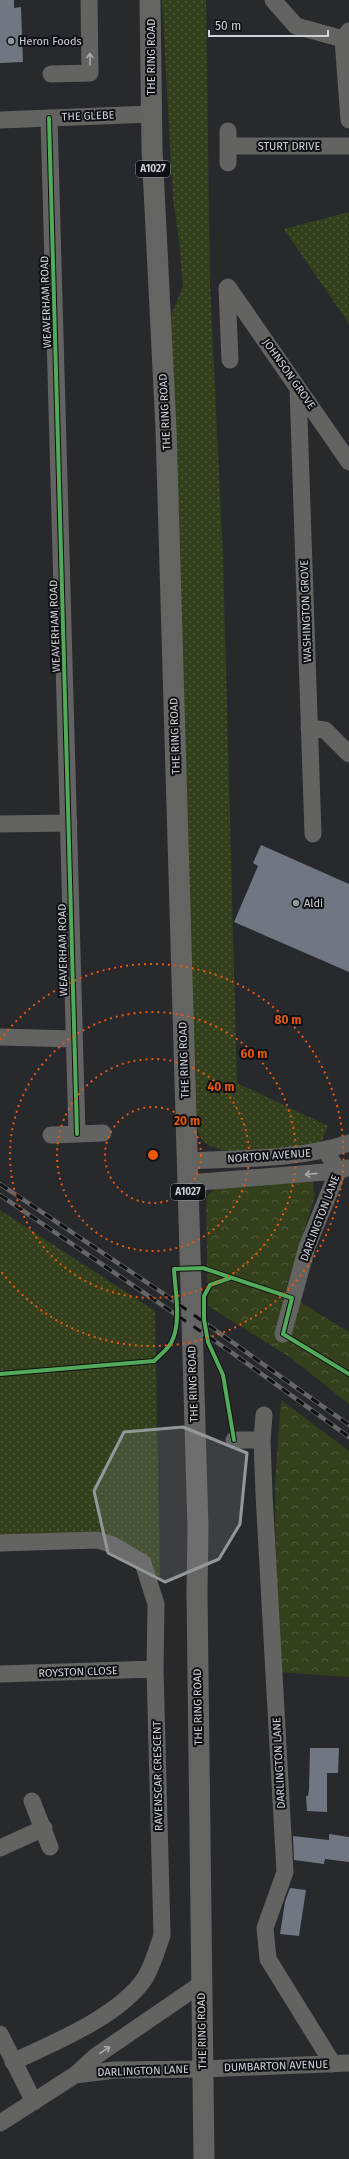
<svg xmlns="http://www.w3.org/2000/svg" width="349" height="2159" viewBox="0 0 349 2159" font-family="'Fira Sans',sans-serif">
	<defs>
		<pattern id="grass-dots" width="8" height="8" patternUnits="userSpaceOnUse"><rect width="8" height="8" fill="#34401c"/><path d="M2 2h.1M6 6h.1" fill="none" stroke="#505b3c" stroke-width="1.8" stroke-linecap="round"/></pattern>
		<pattern id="park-crowns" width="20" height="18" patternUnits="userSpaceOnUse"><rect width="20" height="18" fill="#34401c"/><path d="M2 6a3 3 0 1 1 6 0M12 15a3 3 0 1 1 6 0" fill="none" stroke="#505b3c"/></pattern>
	</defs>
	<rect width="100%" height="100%" fill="#27292c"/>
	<path fill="url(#grass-dots)" d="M162 0H206L210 285 223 559 237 1083 328 1126 321 1143C294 1147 217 1164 200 1137 195 1127 196 1113 195 1103L170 318 183 286 179 240 173 199Z
		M349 212V324L284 229Z
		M0 1210 155 1311 160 1578 111 1545 0 1548Z"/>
	<path fill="url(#park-crowns)" d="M312 1180 315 1196 282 1300 300 1302 349 1332V1404L291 1358 208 1306 206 1197 219 1185Z
		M281 1400 349 1451V1677L277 1672 275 1484Z"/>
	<path fill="#707782" d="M0 0H14V8L21 7 23 62 0 63Z
		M261 845 349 884V972L234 922 258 866 253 863Z
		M310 1748H339L338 1773H327V1812L307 1811 306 1796H308L309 1789Z
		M329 1834 349 1837V1862L325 1859 324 1864 294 1860 293 1836 329 1840Z
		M290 1888 306 1890 299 1936 280 1934 285 1902Z"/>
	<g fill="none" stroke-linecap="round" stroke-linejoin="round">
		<path stroke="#636362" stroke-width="17" d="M273 0 296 26 343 39
			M349 31 343 39 349 120
			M51 74 90 73 89 0
			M49 118 77 1134
			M0 120 151 114
			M228 146H349
			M228 163V131
			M228 287 349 462
			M227 288 230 360
			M298 388 313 834
			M309 728 325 730 349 754
			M0 824 69 823
			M0 1037 74 1039
			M51 1135 103 1133
			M188 1161C242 1158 297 1160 349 1143
			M188 1183 338 1171 347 1168
			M283 1334 307 1247 338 1171 326 1151
			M264 1415 262 1440 264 1494 285 1872 265 1928 268 1959 333 2064
			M234 1440H262
			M0 1543 97 1540 113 1545 143 1563 156 1604 155 1669 162 1935C157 1950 153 1965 145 1978 120 2016 53 2043 13 2062
			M0 1674 155 1669
			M32 1801 50 1847
			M0 1848 44 1828
			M0 2034 34 2102
			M75 2075 96 2056 201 1984
			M0 2123 75 2075 115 2070 204 2069 349 2063"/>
		<path stroke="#646463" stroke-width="21" d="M150 0 152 149 166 429 198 1528 197 1593 204 2159"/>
		<defs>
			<path id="rail" d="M0 1184 167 1296 349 1425
				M0 1195 231 1352 349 1437"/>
		</defs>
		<use href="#rail" stroke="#666668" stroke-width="4.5"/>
		<use href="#rail" stroke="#0f1014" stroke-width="3" stroke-dasharray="9" stroke-linecap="butt"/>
		<defs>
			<path id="cycleway" d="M49 118 77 1134
				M230 1278 210 1285 204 1296V1319L208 1342 223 1375 234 1440
				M0 1374 154 1361C159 1356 167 1350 171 1343 182 1323 175 1291 174 1269L203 1268 292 1298 283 1334 349 1374"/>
		</defs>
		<use href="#cycleway" stroke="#0f1014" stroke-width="6"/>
		<use href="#cycleway" stroke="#51ab58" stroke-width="4"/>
	</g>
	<defs><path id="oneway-shaft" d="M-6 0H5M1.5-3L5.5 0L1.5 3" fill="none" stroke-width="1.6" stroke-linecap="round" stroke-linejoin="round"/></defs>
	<g stroke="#a9abad">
		<use href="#oneway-shaft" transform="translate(90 59) rotate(-91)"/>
		<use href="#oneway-shaft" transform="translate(311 1174) rotate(174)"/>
		<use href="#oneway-shaft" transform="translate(105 2050) rotate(-34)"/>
	</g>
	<path fill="#94979a" fill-opacity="0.2" stroke="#94979a" stroke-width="3" stroke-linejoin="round" d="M183 1427 247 1453 240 1524 219 1559 165 1582 108 1553 94 1491 124 1432Z"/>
	<g fill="none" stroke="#e8590c" stroke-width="2" stroke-dasharray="2 4">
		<circle cx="153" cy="1155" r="48"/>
		<circle cx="153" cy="1155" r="96"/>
		<circle cx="153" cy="1155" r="143"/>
		<path d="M0 1040A191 191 0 1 1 0 1270"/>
	</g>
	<g fill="#94979a" stroke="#0f1014" stroke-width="1.5">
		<circle cx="11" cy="41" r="4"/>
		<circle cx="296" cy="903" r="4"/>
	</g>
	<g text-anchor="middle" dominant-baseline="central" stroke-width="4" stroke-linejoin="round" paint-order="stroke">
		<g fill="#0f1014" stroke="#95989c" stroke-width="1">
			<rect x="136" y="161" width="34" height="16" rx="3"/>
			<rect x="171" y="1184" width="34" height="16" rx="3"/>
		</g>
		<g font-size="10" font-weight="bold" fill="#cfd2d6">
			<text x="153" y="169">A1027</text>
			<text x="188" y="1192">A1027</text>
		</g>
		<g font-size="11" fill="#cfd2d6" stroke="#0f1014" text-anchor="start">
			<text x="19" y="41">Heron Foods</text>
			<text x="304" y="903">Aldi</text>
		</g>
		<g font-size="11" fill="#cfd2d6" stroke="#0f1014">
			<text transform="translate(151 57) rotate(-90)">THE RING ROAD</text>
			<text transform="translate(88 116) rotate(-2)">THE GLEBE</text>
			<text x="289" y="146">STURT DRIVE</text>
			<text transform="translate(46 302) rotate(-92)">WEAVERHAM ROAD</text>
			<text transform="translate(289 374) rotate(55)">JOHNSON GROVE</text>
			<text transform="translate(165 412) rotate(-93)">THE RING ROAD</text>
			<text transform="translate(306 611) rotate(-92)">WASHINGTON GROVE</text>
			<text transform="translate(55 626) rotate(-92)">WEAVERHAM ROAD</text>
			<text transform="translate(175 736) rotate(-92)">THE RING ROAD</text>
			<text transform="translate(63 950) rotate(-91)">WEAVERHAM ROAD</text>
			<text transform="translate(184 1060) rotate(-92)">THE RING ROAD</text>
			<text transform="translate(269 1156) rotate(-4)">NORTON AVENUE</text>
			<text transform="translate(320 1218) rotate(-69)">DARLINGTON LANE</text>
			<text transform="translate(193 1384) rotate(-92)">THE RING ROAD</text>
			<text transform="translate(78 1672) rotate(-2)">ROYSTON CLOSE</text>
			<text transform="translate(198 1707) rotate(-91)">THE RING ROAD</text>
			<text transform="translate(279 1763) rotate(-93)">DARLINGTON LANE</text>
			<text transform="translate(158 1776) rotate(-91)">RAVENSCAR CRESCENT</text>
			<text transform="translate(202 2031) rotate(-91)">THE RING ROAD</text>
			<text transform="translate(276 2066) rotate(-2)">DUMBARTON AVENUE</text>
			<text transform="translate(143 2071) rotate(-2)">DARLINGTON LANE</text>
		</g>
	</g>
	<circle cx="153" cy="1155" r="6" fill="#e8590c" stroke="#0f1014" stroke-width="2"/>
	<g font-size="12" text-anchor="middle" font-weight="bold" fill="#e8590c" stroke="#0f1014" stroke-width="4" stroke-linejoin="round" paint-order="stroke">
		<text x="288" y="1024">80 m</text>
		<text x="254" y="1058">60 m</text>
		<text x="221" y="1091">40 m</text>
		<text x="187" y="1125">20 m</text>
	</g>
	<path d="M209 30v6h119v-6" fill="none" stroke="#cfd2d6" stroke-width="2"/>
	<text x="215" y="30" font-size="12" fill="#cfd2d6" stroke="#0f1014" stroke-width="3" paint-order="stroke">50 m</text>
</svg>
